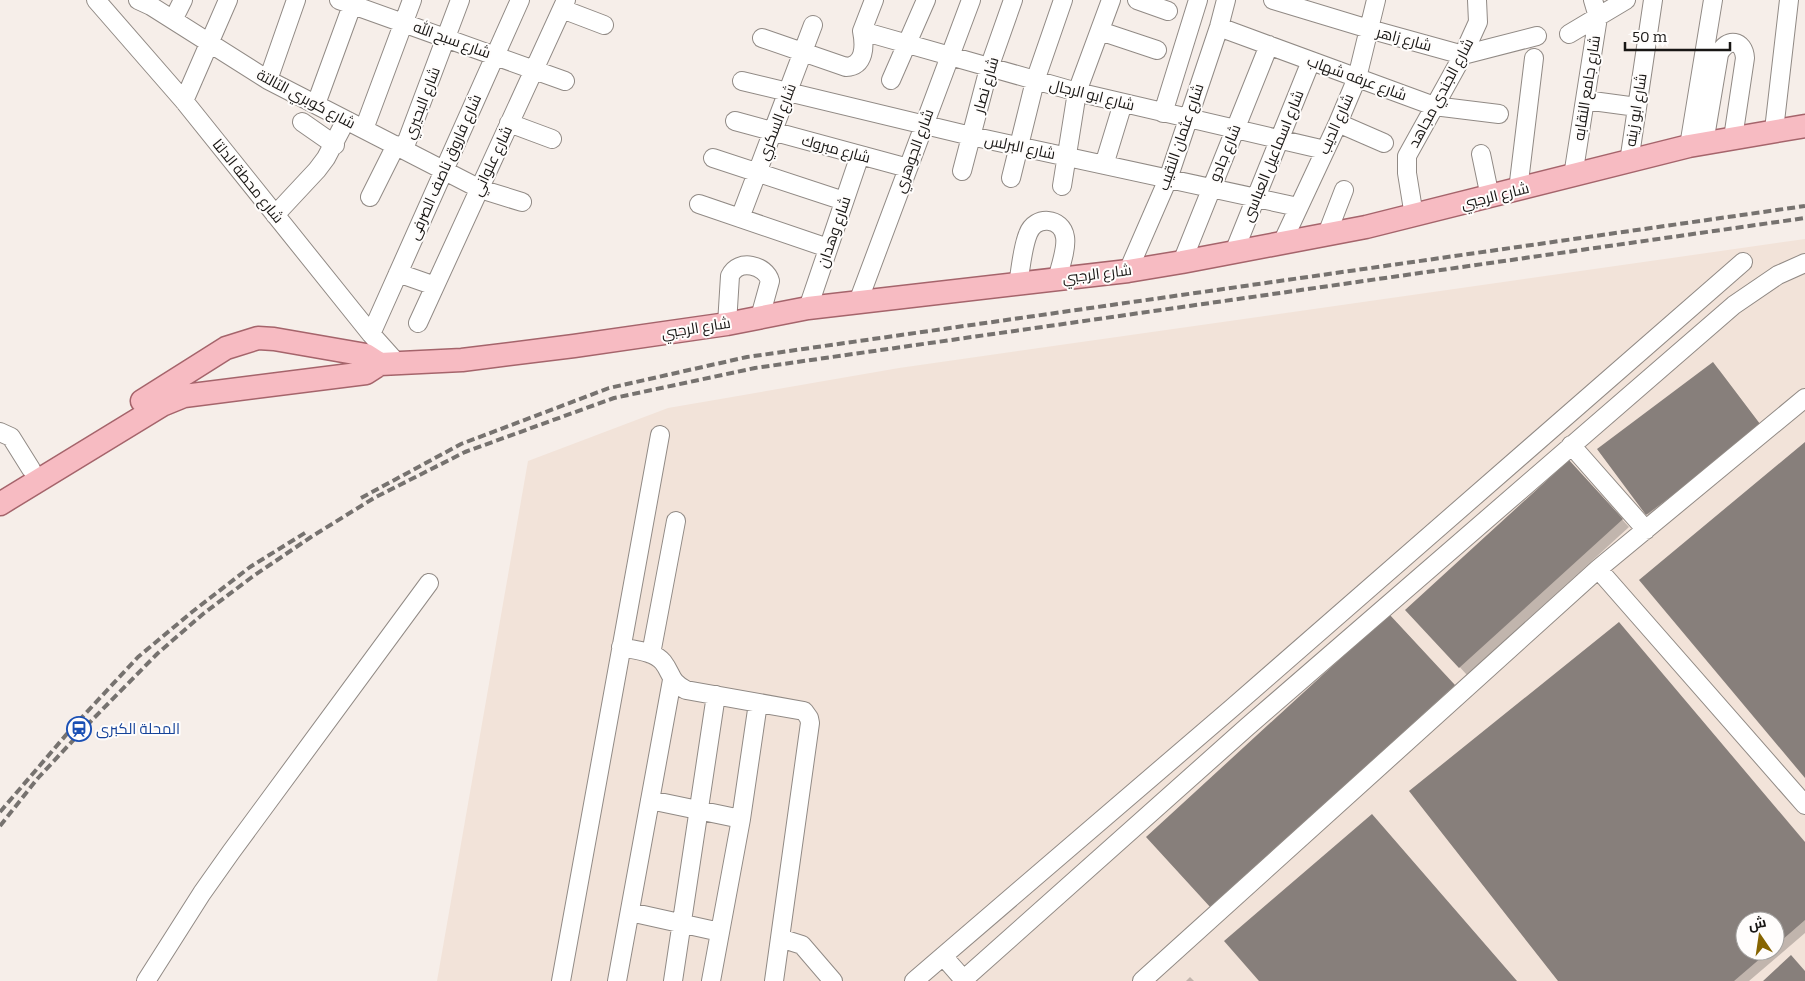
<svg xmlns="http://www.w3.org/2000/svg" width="1805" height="981" viewBox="0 0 1805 981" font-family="Bitter,Cairo,serif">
	<rect width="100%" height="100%" fill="#f6eee9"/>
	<path fill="#f2e3d9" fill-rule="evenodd" d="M1805 239V981H437L528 461 668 408 899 368ZM1745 921H1775V951H1745Z"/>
	<path fill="#0003" fill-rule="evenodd" d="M1713 364 1720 371 1769 436 1654 522 1647 514 1598 450Z
		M1576 469 1629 527 1467 675 1407 610Z
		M1397 623 1461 693 1219 914Z
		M1805 842V933L1749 981H1560ZM1745 921H1775V951H1745Z
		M1190 977 1194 981H1186Z"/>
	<path fill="#877f7b" d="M1713 362 1763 428 1646 515 1597 449Z
		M1805 442V778L1639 580Z
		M1569 460 1623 519 1459 668 1405 610Z
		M1389 614 1455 685 1211 908 1146 837Z
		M1619 622 1805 842V920L1775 946V921H1745V951H1769L1734 981H1558L1409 791Z
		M1372 814 1517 981H1259L1224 941Z
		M1791 955 1805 971V981H1763Z"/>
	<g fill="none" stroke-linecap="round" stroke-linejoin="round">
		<defs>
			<path id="minor" d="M96 0 184 101 371 334 397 363
				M138 0 151 6 268 80 480 189 522 202
				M339 0 565 81
				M1137 0 1168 11
				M1273 0 1369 29 1463 55 1537 36
				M562 9 604 25
				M173 20 183 0
				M1219 27 1434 106 1499 114
				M862 31 1077 92 1325 150
				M862 31 874 0
				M1100 31 1157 50
				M1569 34 1626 0
				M762 38 846 67C865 66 865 46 862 31
				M268 80 296 0
				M891 80 926 0
				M742 81 971 136 1298 207
				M1585 100 1637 107
				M184 101 228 0
				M316 104 354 0
				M1163 113 1198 0
				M735 121 908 168
				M302 122 335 145
				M509 123 552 139
				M1338 123 1384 143
				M364 129 412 0
				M1774 130 1789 0
				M1704 143 1719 54C1727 37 1744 40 1745 58L1733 138
				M1689 146 1713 0
				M404 149 460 0
				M1481 154 1490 197
				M713 158 844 201
				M1629 162 1653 0
				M1104 165 1123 103
				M962 171 989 68 1013 0
				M1573 176 1598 17 1593 0
				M1011 178 1035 81 1063 0
				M1062 186 1077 92 1111 0
				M1518 190 1534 58
				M370 197 396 145
				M699 204 828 248
				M275 215 317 170 326 158 346 120
				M1414 216 1407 173V156L1463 55 1478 22 1477 0
				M740 218 813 25
				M1327 234 1344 190
				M1282 243 1338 123 1357 78 1376 0
				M1234 252 1311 61
				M1182 262 1269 45
				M1128 271 1168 179 1219 27 1226 0
				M398 273 435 286
				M1018 284C1021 268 1022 249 1028 234 1035 215 1062 217 1065 237 1067 248 1060 268 1057 279
				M858 302 971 0
				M808 308 860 155
				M418 323 566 0
				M727 324 730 276C738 258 766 265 770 281L760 317
				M371 334 520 0
				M0 432 11 437 31 469
				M1571 445 1646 530
				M1598 569 1805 805
				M621 647C634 650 654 651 663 662 673 675 669 681 686 690L804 711 809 718 810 723 780 938
				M651 654 676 521
				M650 800 741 819
				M630 912 720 932
				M943 956 964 980
				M146 981 202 893 231 852 429 583
				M561 981 660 435
				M617 981 672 680
				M673 981 716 695
				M711 981 741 819 758 703
				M774 981 780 938 802 945 833 981
				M914 981 1232 708 1743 262
				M962 981 1247 727 1734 305 1778 275 1805 263
				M1142 981 1598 569 1805 398"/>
			<path id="major" d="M142 401 226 348 258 338 274 339 366 355 380 364
				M0 504 162 405 184 396 366 373 380 364 462 360 574 346 727 324 808 308 1128 271 1182 262 1366 227 1689 146 1805 126"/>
		</defs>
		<use href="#minor" stroke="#918a85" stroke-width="20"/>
		<use href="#major" stroke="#a5646b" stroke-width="25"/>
		<use href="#minor" stroke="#fff" stroke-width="18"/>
		<use href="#major" stroke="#f7bbc2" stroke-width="22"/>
		<path stroke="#76726f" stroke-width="4" stroke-dasharray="8 4" stroke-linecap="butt" d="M361 498 461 444 609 388 747 357 1805 206
			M0 812 72 728 138 657 192 612 250 567 308 531
			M0 826 38 778 93 719 157 654 203 614 252 577 311 537 374 498 465 452 614 398 755 368 1805 218"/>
	</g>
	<defs>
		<symbol id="station-ring" viewBox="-11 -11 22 22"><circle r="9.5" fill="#fffdfc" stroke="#1a4fb4" stroke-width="1.5"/><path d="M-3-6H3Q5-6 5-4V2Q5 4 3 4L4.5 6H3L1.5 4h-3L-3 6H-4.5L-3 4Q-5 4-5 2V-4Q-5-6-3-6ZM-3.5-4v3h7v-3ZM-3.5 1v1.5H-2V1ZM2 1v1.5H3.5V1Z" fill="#1a4fb4"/></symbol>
	</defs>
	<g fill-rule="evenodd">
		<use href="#station-ring" x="65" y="715" width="28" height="28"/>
	</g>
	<g text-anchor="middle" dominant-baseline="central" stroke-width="4" stroke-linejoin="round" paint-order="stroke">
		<g font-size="15" fill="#181614" stroke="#fffdfc">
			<text transform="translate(1404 39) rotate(15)">شارع زاهر</text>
			<text transform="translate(452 40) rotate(20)">شارع سبح الله</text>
			<text transform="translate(1357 78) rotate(20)">شارع عرفه شهاب</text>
			<text transform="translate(986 85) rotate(-74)">شارع نصار</text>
			<text transform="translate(1587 88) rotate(-81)">شارع جامع النقابه</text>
			<text transform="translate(1441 93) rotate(-62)">شارع الجندي مجاهد</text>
			<text transform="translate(1092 95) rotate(14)">شارع ابو الرجال</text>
			<text transform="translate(306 99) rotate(28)">شارع كوبري التالتة</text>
			<text transform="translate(422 103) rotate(-69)">شارع البحيري</text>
			<text transform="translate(1636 110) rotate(-81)">شارع ابو زينه</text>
			<text transform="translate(777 122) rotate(-69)">شارع السكري</text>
			<text transform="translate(1336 124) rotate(-66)">شارع الديب</text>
			<text transform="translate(1181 137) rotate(-71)">شارع عثمان النقيب</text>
			<text transform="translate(1020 147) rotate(12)">شارع البرلس</text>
			<text transform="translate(836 149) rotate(15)">شارع مبروك</text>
			<text transform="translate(914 151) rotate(-70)">شارع الجوهري</text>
			<text transform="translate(1225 153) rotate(-68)">شارع جادو</text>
			<text transform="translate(1273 156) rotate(-68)">شارع اسماعيل العباسى</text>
			<text transform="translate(492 161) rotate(-65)">شارع علواني</text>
			<text transform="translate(445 167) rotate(-66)">شارع فاروق ناصف الصرفى</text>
			<text transform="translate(248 181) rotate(51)">شارع محطة الدلتا</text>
			<text transform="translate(1495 196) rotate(-14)">شارع الرجبي</text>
			<text transform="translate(834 232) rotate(-71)">شارع وهدان</text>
			<text transform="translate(1097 274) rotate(-7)">شارع الرجبي</text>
			<text transform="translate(696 328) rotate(-9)">شارع الرجبي</text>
		</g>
		<g font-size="15" fill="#164399" stroke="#fffdfc" text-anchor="start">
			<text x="96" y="729">المحلة الكبرى</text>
		</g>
	</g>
	<g transform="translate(1760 936) rotate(347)"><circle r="24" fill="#fffdfc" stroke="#a3a19f"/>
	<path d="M0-4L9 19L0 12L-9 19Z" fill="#866400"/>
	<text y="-8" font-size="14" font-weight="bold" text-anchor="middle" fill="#181614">ش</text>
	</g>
	<path d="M1625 42v8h105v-8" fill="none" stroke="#181614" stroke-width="2.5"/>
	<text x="1632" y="42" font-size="15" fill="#181614" stroke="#fffdfc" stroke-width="4" paint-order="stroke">50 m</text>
</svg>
